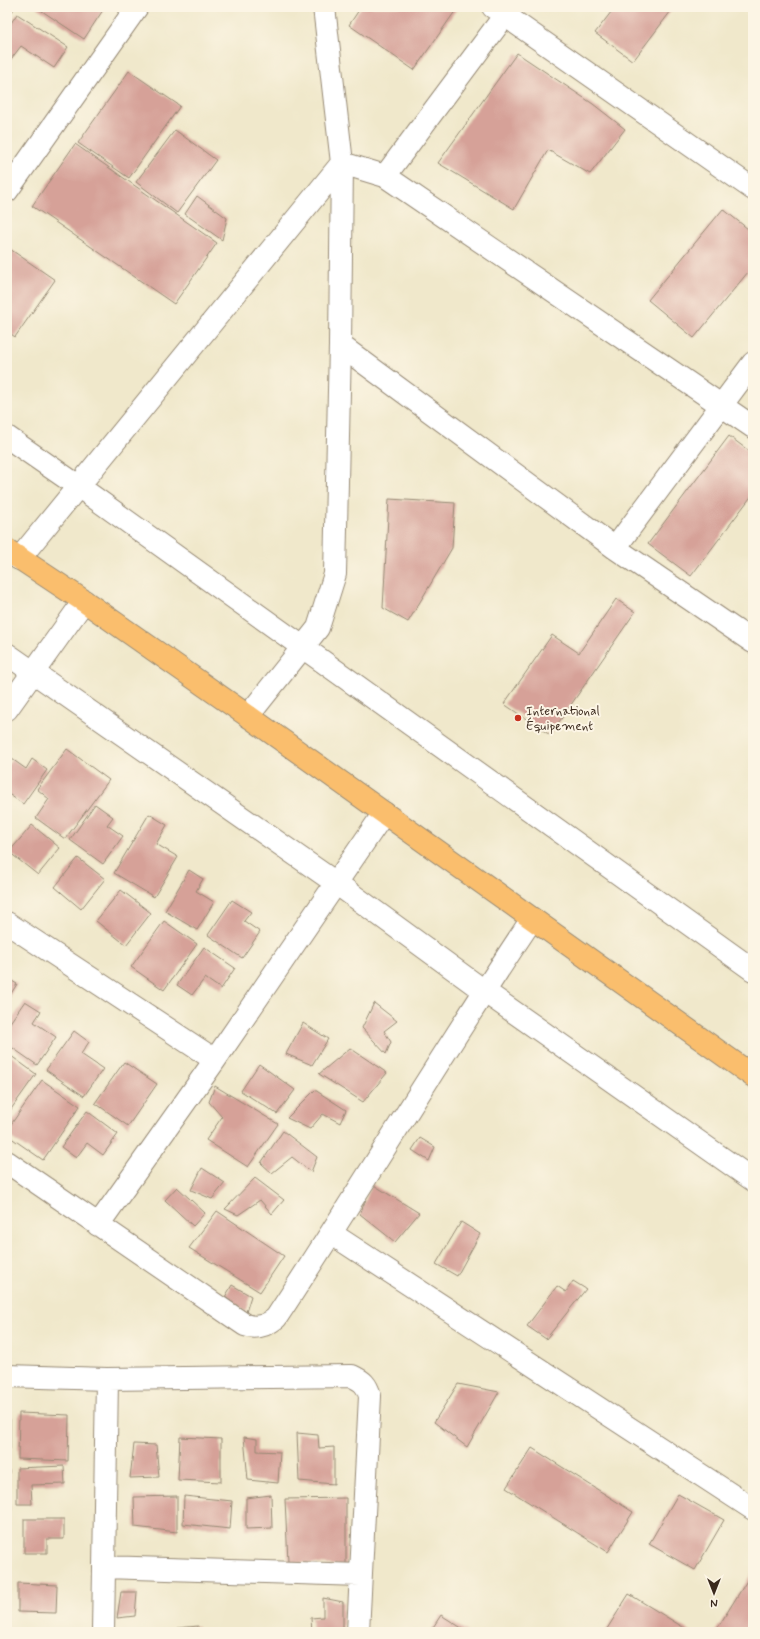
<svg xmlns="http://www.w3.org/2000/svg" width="760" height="1639" viewBox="0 0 760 1639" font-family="Mynerve,sans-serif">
	<rect width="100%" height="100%" fill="#fcf5e5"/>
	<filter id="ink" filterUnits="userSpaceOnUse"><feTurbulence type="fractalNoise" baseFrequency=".025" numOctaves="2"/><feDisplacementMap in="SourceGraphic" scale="8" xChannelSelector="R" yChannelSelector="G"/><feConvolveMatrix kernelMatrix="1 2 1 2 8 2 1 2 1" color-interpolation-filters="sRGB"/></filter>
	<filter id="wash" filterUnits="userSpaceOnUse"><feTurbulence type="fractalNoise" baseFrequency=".012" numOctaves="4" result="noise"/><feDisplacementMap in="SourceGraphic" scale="16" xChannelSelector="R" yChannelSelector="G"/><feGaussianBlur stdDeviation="0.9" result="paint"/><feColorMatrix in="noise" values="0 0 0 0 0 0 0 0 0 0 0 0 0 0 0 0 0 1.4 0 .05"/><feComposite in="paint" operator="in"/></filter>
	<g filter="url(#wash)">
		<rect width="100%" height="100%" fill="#f0e8cb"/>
		<g id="blocks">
			<path fill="#d6a198" d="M7 7H15L7 19Z
				M36 7H105L84 39Z
				M361 7H458L414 70 349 25Z
				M615 7H674L633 61 595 33Z
				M17 14 68 47 54 68 21 46 8 63H7V29Z
				M517 53 593 104 625 129 590 174 548 150 514 209 438 163Z
				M129 71 180 106 129 178 78 143Z
				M175 130 216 160 177 213 136 182Z
				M75 144 217 243 174 304 32 206Z
				M197 196 227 218 222 240 185 214Z
				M723 209 753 233V266L694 338 648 300Z
				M7 247 55 280 15 337 7 331Z
				M729 436 753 454V494L691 576 648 544Z
				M389 499 455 503 452 548 408 622 383 608Z
				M616 599 635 612 550 735 504 704 552 635 579 653Z
				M67 749 109 780 65 839 36 818 49 799 37 789Z
				M12 759 26 769 32 759 47 770 23 804 7 793V766Z
				M95 804 113 817 107 825 123 836 103 864 70 840Z
				M149 814 167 825 156 844 178 857 154 897 114 873Z
				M32 825 60 848 38 875 9 852Z
				M78 858 105 879 81 909 55 887Z
				M189 870 203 879 196 891 214 902 197 930 165 911Z
				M121 890 151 913 126 945 96 921Z
				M232 900 251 912 244 921 260 932 242 958 208 935Z
				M164 921 197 944 164 990 131 967Z
				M204 947 235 968 221 989 205 978 192 995 177 985Z
				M7 978 17 984 7 1000Z
				M25 1001 41 1011 34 1022 56 1037 37 1065 7 1044V1027Z
				M374 1003 397 1021 384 1031 391 1042 386 1054 362 1028Z
				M303 1023 328 1039 312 1065 286 1054Z
				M74 1031 89 1042 81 1054 103 1069 84 1096 46 1070Z
				M350 1048 387 1073 363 1102 319 1074Z
				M7 1053 36 1074 9 1112 7 1110Z
				M124 1062 157 1084 128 1126 95 1103Z
				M259 1064 295 1090 277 1114 241 1091Z
				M42 1080 80 1106 43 1160 7 1135V1130Z
				M215 1086 278 1124 248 1167 206 1140 222 1117 209 1102Z
				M315 1090 346 1110 340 1123 323 1114 310 1129 287 1118Z
				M87 1111 118 1134 103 1155 87 1143 76 1158 61 1147Z
				M283 1131 317 1157 311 1172 292 1157 272 1173 261 1163Z
				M420 1138 435 1147 429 1161 412 1150Z
				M202 1168 225 1183 212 1199 191 1190Z
				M255 1178 284 1200 272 1214 260 1200 238 1215 225 1209Z
				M372 1184 419 1213 395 1242 360 1214Z
				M177 1187 205 1213 193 1226 165 1200Z
				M217 1211 284 1256 260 1292 189 1248Z
				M461 1222 480 1234 457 1276 436 1264Z
				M573 1281 586 1289 546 1339 527 1326 557 1286 566 1292Z
				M232 1285 251 1296 246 1312 225 1297Z
				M458 1384 499 1392 467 1447 434 1422Z
				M19 1413 69 1415 68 1461 18 1459Z
				M7 1419H10V1449H7Z
				M297 1433 318 1435 319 1448 334 1447V1484L299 1481Z
				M180 1437 221 1439V1482L178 1480Z
				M244 1437 257 1439V1451L280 1452 278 1483 248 1480Z
				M134 1444 156 1445 159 1477 130 1478Z
				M532 1448 633 1512 608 1552 506 1488Z
				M64 1466 65 1484 31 1485 32 1504H17V1468Z
				M7 1470H9L10 1511H7Z
				M678 1494 724 1520 695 1570 649 1544Z
				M271 1495 272 1528 246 1529V1498Z
				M177 1496V1532L135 1527 134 1497Z
				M184 1496 232 1501 230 1529 183 1524Z
				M346 1498V1566L288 1562 285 1499Z
				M24 1519H64V1539H47V1553H24Z
				M7 1530H9V1558H7Z
				M753 1571V1632H715Z
				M18 1583 57 1585 56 1613 18 1612Z
				M121 1592H137L135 1616 117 1618Z
				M629 1594 691 1632H605Z
				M323 1598 343 1602V1632H312L311 1618 323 1617Z
				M441 1615 468 1632H430Z
				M198 1626V1632H179L178 1628Z"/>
		</g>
	</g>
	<g filter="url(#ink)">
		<use href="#blocks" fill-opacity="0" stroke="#968974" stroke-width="1"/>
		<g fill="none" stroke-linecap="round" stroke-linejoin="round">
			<defs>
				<path id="minor" d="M493 7 753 189
					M385 176 511 7
					M7 191 137 7
					M340 345 615 548 753 642
					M7 437 78 486 753 970
					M615 548 753 363
					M19 559 342 163 385 176 753 427
					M7 654 336 883 484 991 753 1180
					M7 709 84 601
					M248 716 318 628 335 574 340 345 342 163 324 7
					M7 923 215 1060
					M7 1162 245 1325C257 1329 266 1326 276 1318 363 1186 444 1050 532 919
					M98 1225 215 1060 384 813
					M332 1234 753 1509
					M7 1376 107 1379 352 1376C363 1381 367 1385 370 1396L358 1632
					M104 1567 360 1575
					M103 1632 107 1379"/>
				<path id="major" d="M7 550 84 601 248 716 753 1076"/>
			</defs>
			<use href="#minor" stroke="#968974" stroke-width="24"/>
			<use href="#major" stroke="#968974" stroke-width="24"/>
			<use href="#minor" stroke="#fff" stroke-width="22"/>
			<use href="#major" stroke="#fabe6d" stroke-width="22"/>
		</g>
	</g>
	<circle fill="#c8321e" stroke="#fcf5e5" stroke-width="1.5" cx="518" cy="718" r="4"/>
	<g text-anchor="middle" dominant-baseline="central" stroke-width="4" stroke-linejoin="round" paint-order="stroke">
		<g font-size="13" fill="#3b2a1e" stroke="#fcf5e5" text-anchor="start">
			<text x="526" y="711">International<tspan x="526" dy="15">Équipement</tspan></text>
		</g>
	</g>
	<rect width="760" height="1639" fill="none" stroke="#fcf5e5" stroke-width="24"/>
	<g transform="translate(714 1593) rotate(180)" stroke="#fcf5e5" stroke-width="3" paint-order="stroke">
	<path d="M0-3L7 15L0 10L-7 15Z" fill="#3b2a1e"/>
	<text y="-6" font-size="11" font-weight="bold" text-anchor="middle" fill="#3b2a1e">N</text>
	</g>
</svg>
